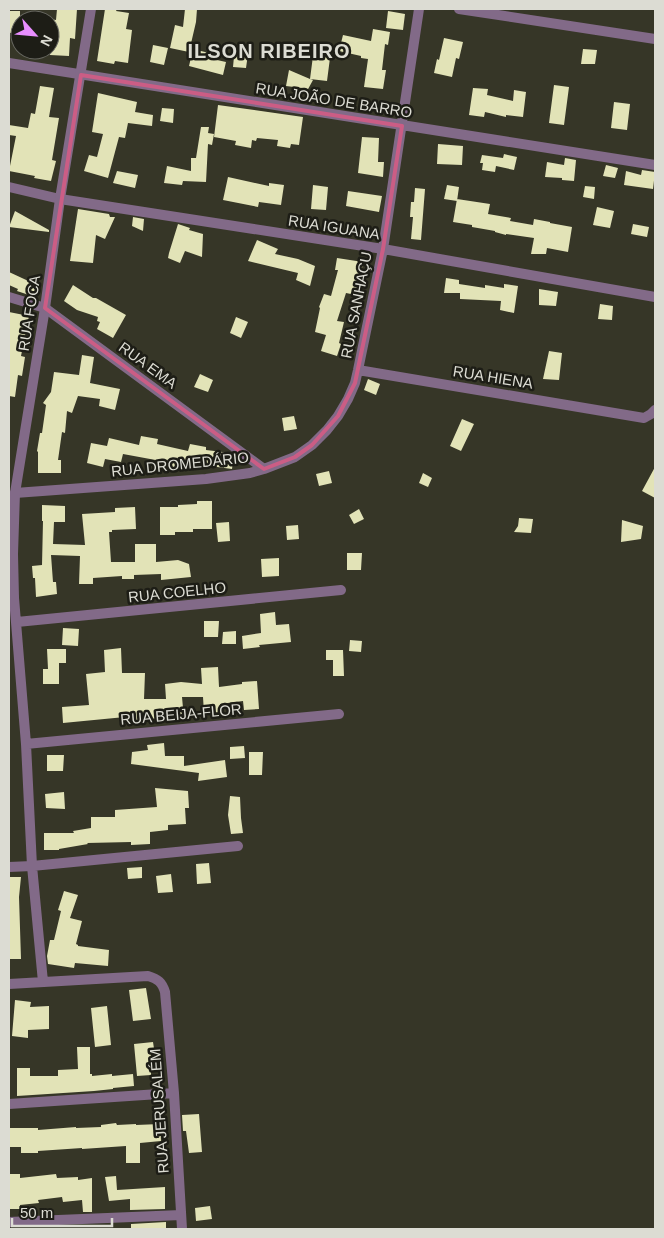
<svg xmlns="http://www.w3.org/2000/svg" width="664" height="1238" viewBox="0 0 664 1238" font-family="Helvetica,sans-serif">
	<rect width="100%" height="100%" fill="#363627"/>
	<path fill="#e2e3b7" d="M57 9H77L75 39 70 38 69 56 50 55V19L56 20Z
		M105 9H117L116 11 129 13 126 29 132 30 128 63 115 61 114 64 97 61Z
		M185 9H197L196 22 189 52 170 48 175 25 183 27Z
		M9 11H20V33H9Z
		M388 11 405 14 403 30 386 28Z
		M373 29 390 32 388 45 385 44 382 70H386L383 89 364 87 368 59 361 58V56L339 51 343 35 371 41Z
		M444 38 463 42 459 59 456 58 452 77 434 73 437 59 439 60Z
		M153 45 168 48 164 65 150 62Z
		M235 46 249 47 246 68 233 67Z
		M193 49 209 53 208 58 226 62 223 75 189 66Z
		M583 49 597 50 595 64H581Z
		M313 56 330 58 327 81 310 79 313 80 307 91 302 88 286 86 289 70 310 79Z
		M554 85 569 87 564 125 549 123Z
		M40 86 54 88 49 117 59 118 52 160 56 161 51 181 34 178 35 176 9 171 16 136 9 135V125L28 128 31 113 35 114Z
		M473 88 488 89 487 95 513 101 514 90 526 92 523 117 506 115V117L485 112 484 117 469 115Z
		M98 93 137 102 135 112 153 115 152 126 128 123 125 138 119 137 108 178 84 171 89 155 97 157 103 134 92 132Z
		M614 102 630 104 627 130 611 128Z
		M218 105 303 117 299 145 291 144 290 148 277 146 278 140 257 138 256 141 252 140 251 148 235 145 236 141 214 137Z
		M162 108 174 109 173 123 160 121Z
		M201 127H209L208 133 214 134 212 145 208 144 206 182 183 181 182 185 164 183 167 166 191 171V158H196Z
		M362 137 379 138 378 162H384L383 177 358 173Z
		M438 144 463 146 462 165 437 164Z
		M504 154 517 157 514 170 496 166 495 172 482 170 483 163H480L482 155 503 158Z
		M565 158 576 160 574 181 562 180V178L545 177 547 162 564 165Z
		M606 165 618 168 615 178 603 176Z
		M642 170 655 172 653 189 624 185 626 171 641 175Z
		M117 171 138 175 135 188 113 183Z
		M228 177 269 186V183L284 185 281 205 259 202 258 207 223 200Z
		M313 185 328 187 326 210 311 209Z
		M447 185 459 187 457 201 444 199Z
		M585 186 595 187 594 199 583 197Z
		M415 188 425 189 421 240 411 239 413 217H410L411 202H414Z
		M348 191 382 196 379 212 346 206Z
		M457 199 490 204 488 214 511 218 510 221 533 225 534 219 550 222V223L572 227 568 252 547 248 546 254H531L534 238 506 234V235L495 232V231L472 227V225L453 222Z
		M597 207 614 211 610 228 593 225Z
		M78 209 109 214 110 217H115L105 239 96 235 93 263 70 261Z
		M15 211 49 230V232L9 227Z
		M133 217 144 219 143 231 132 226Z
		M178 224 190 228 189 230 203 234 202 257 185 251 180 263 168 258 169 253Z
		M633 224 649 227 647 237 631 234Z
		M257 240 278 249 275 254 298 259 315 266 310 286 296 280 298 273 248 261Z
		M337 258 363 262 360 281 356 295 346 293 337 321 344 322 339 343 341 344 337 356 321 351 326 335 315 332 320 308 319 307 324 294 331 296 338 270H335Z
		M9 272 37 285 32 296 17 291 18 289 9 285Z
		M446 278 459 280V284L485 288V285L504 288V284L518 286 514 313 500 310 501 301 460 299V293H444Z
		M73 285 93 298H96L126 315 113 338 97 329 100 322 97 321 98 317 77 310 64 301Z
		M539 289 558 292 556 306 539 305Z
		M600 304 613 306 612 320 598 319Z
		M9 312 29 316 21 356 25 357 22 376 18 375 15 397 9 396Z
		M236 317 248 322 241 338 230 333Z
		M549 351 562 353 559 380 543 379Z
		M82 355 94 357 90 383 120 389 115 410 99 406 100 399 78 396 72 413 67 411 65 433 62 432 58 460H61V473H38V452L37 451 40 433H42L46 405 43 403 51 392 54 372 79 375Z
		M200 374 213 380 208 392 194 387Z
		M368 379 380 384 376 395 364 390Z
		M294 416 297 429 284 431 282 418Z
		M462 419 474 424 461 451 450 446Z
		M141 436 158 439 157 444 188 451 190 444 206 447V450L231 453 234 455 232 469 203 465 202 467 178 463 176 470 160 466 161 461 123 454 121 462 105 459 103 467 87 463 91 443 107 446 109 438 139 445Z
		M655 467V498L642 491Z
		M329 471 332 483 319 486 316 474Z
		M423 473 432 478 428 487 419 483Z
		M197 501H212V529H193V532H175V535H160V507H178V505L197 504Z
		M42 505 65 506V522H54L53 544 85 545 82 514 115 512V508L135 507 136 529 112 530V532H109L111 562H135V544H156V562L178 560 189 564 191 577 161 580V574L134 575V579H122V576L93 578V584H79L80 556 51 555 53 582H56L57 594 36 597 35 578H33L32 566 42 565 43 521H42Z
		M359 509 364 519 354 524 349 515Z
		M519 518 533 519 531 533 514 532 518 526Z
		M622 520 643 526 641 539 621 542Z
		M229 522 230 541 218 542 216 523Z
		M298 525 299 539 287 540 286 526Z
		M347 553H362L361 570H347Z
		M279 558V576L262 577 261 559Z
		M275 612 276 625 289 624 291 642 259 645 260 647 243 649 242 636 261 633 260 614Z
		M204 621H219L218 637H204Z
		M63 628 79 629 78 646 62 645Z
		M236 631V644H222L223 632Z
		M350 640 362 641 361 652 349 651Z
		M121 648 122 673H145L144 699H166L165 684 181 682 202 684 201 668 218 667 219 687 242 684V682L257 681 259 709 244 710 243 701 220 704 221 712 204 713 203 697H182L184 719 168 720V718L146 719 125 724V717L63 723 62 707 89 705 86 674 105 672 104 650Z
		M47 649H66V663H59V684H43V669H48Z
		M326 650H343L344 676H333V660H326Z
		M164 743 165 756H184V766L225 760 227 777 198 781 199 773 131 764 132 752 148 750 147 745Z
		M244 746 245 758 230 759V747Z
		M249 752H263L262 775H249Z
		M47 755H64L63 771H47Z
		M155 788 188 791 189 808H185L186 824 168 825V830L150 832V844L131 845V842L87 843 88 844 59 849V850H44V833H74L73 831 91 828V817H115V810L157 807Z
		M64 792 65 809 46 808 45 794Z
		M230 796 240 797 241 818 243 833 231 834 228 815Z
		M209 863 211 883 197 884 196 864Z
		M142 867V878L128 879 127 868Z
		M171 874 173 892 158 893 156 876Z
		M9 877H21L19 897 21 959H9Z
		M64 891 78 895 70 918 82 921 76 944 78 945V946L109 950 108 966 75 963 74 968 48 964 47 956 50 940H54L61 911 58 910Z
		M146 988 151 1019 133 1021 129 990Z
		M15 1000 31 1002 30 1007 49 1006V1029L28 1030V1038L12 1036Z
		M107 1006 111 1045 95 1047 91 1008Z
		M153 1042 155 1055H151V1075L137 1076 134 1044Z
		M77 1047H90V1074H92V1076L112 1074V1076L133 1074 134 1086 113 1088V1089L94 1091 17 1096V1068H30V1076H58V1070L78 1069Z
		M199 1114 202 1152 189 1153 186 1131H183L182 1115Z
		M116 1123 117 1125 136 1124V1125L160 1124 161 1141 140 1143V1163H126V1146L82 1149V1148L38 1151V1153H21V1147H9V1128H38V1130L76 1127V1128L101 1127V1125Z
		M9 1174H20V1178L56 1174 57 1178 78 1177V1180L92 1178V1212H83L82 1200 63 1202 62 1197 38 1200 39 1203 20 1205V1209H9Z
		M116 1176 117 1190 165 1187V1209L130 1210V1199L109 1201 105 1177Z
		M210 1206 212 1219 196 1221 195 1208Z
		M166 1222V1229H131V1224Z"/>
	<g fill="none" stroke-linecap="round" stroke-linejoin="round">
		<path stroke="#826a88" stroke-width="10" d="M459 9 655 39
			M9 63 655 165
			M9 187 60 199 383 249 655 297
			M9 297 45 308 264 469
			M358 370 644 418 651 414 655 410
			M15 493 206 479 250 473 264 469 295 457 312 445 327 430 338 416 348 399 355 383 358 370 383 249 419 9
			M14 598 26 744 32 866 43 982
			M17 622 341 590
			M26 744 339 714
			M9 867 32 866 238 846
			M9 984 148 976C158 979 162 982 165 992L174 1093 182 1229
			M9 1104 174 1093
			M9 1222 181 1215"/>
		<path stroke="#826a88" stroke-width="10" d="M9 603 14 598 13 554 15 493 45 308 60 199 91 9"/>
	</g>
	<path fill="none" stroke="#cb5d85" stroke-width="4" stroke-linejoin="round" d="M81 75 402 126 383 249 355 383 338 416 312 445 295 457 264 469 45 308Z"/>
	<g text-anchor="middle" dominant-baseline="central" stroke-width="5" stroke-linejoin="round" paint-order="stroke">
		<g font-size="15" fill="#dcdcd3" stroke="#1d1d16">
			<text transform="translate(334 100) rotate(9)">RUA JOÃO DE BARRO</text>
			<text transform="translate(334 227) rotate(9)">RUA IGUANA</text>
			<text transform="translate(356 305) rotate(-79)">RUA SANHAÇU</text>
			<text transform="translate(29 313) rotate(-81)">RUA FOCA</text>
			<text transform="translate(148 365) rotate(36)">RUA EMA</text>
			<text transform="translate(493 377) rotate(9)">RUA HIENA</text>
			<text transform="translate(180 464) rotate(-6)">RUA DROMEDÁRIO</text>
			<text transform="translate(177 592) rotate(-6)">RUA COELHO</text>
			<text transform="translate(181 714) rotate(-5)">RUA BEIJA-FLOR</text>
			<text transform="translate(159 1111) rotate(-94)">RUA JERUSALÉM</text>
		</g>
		<g font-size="20" font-weight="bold" letter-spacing="1" fill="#dcdcd3" stroke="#1d1d16">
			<text x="269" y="51">ILSON RIBEIRO</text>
		</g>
	</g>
	<rect width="664" height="1238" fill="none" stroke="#dcdcd3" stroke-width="20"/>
	<g transform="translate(35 35) rotate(117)"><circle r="24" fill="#1d1d16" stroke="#696962"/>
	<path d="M0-4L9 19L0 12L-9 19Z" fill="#e88eff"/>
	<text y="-8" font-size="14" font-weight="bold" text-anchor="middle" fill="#dcdcd3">N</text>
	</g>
	<path d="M12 1218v8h100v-8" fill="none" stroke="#dcdcd3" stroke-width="2.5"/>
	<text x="20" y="1218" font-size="15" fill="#dcdcd3" stroke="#1d1d16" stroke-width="4" paint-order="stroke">50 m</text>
</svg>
